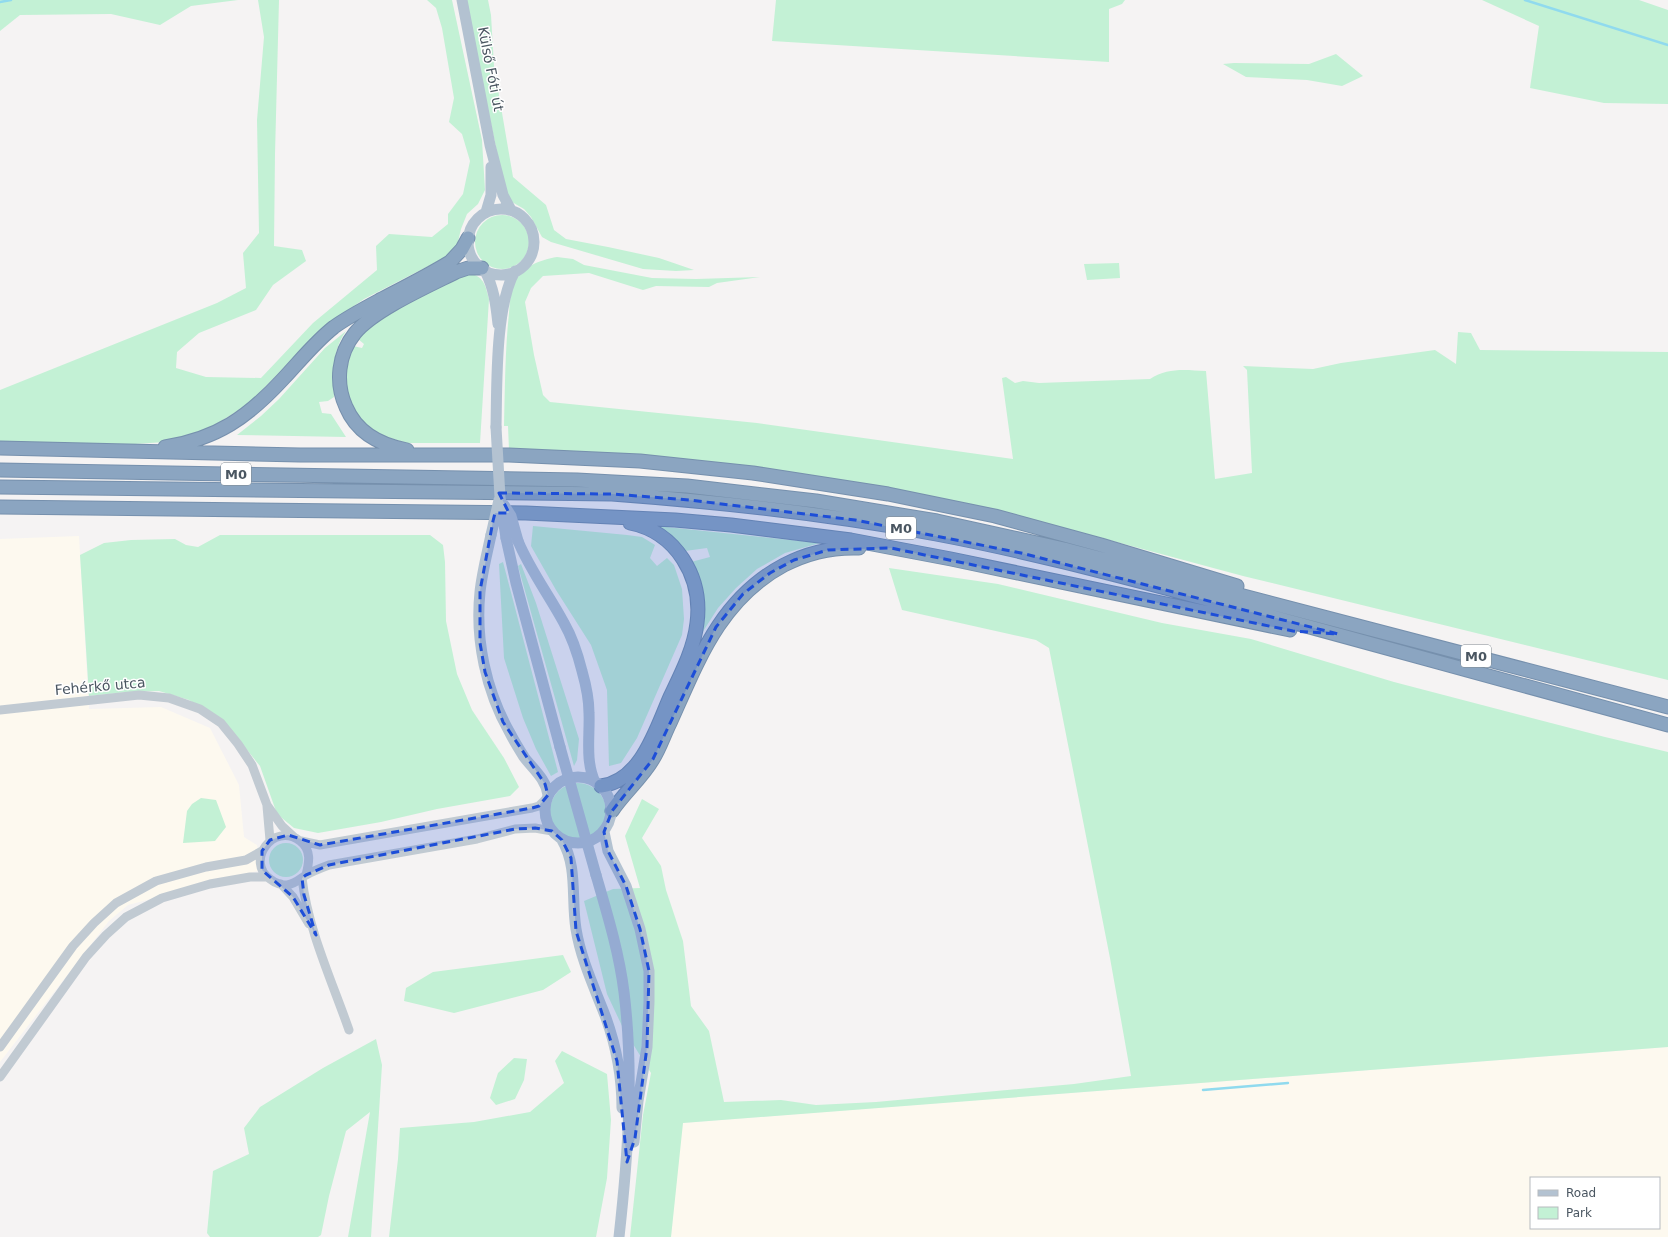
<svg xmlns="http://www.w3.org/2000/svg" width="1668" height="1237" viewBox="0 0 1668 1237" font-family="'DejaVu Sans',sans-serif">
	<rect width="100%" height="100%" fill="#f5f3f3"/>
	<path fill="#fdf9ef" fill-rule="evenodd" d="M79 536 89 709 161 707 210 728 239 785 244 837 257 845 261 870 128 905 109 921 0 1062V539Z
		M1668 1047V1237H671L682 1123ZM1531 1178H1659V1228H1531Z"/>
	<path fill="#c3f1d5" d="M0 0H238L191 6 160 25 111 14 20 15 0 31Z
		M258 0H279L275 154 274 246 302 250 306 261 273 285 256 310 199 333 177 352 176 368 206 377 261 378 313 323 377 270 376 246 389 234 432 237 448 224V214L463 194 470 161 462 134 449 122 454 98 442 28 436 8 427 0H452L482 140 485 190 478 204 467 214 461 229 457 246 446 257 364 299 321 329 265 387 247 405 197 436 180 441 135 444 0 443V390L217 303 246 288 243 253 259 233 257 120 264 37Z
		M465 0H488L491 15 494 66 513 177 546 205 554 230 566 239 608 247 659 258 694 270 676 271 643 269 551 242 542 237 531 217 524 209 512 202 506 195Z
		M776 0H1125L1122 4 1109 9V62L772 41Z
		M1482 0H1639L1668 10V104L1604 103 1530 88 1539 26Z
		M1336 54 1363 76 1342 86 1307 80 1246 77 1223 64 1234 63 1309 64Z
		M475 242a27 27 0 1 1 54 0a27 27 0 1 1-54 0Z
		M557 257 573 259 584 265 652 278 696 279 760 277 717 283 709 287 656 286 643 290 589 273 543 276 531 288 525 302 534 355 543 395 550 402 757 423 1013 459 1002 378 1006 377 1015 383 1023 381 1039 383 1150 379C1168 367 1186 370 1206 371L1215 479 1252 473 1247 370 1243 366 1313 369 1341 363 1435 350 1456 364 1458 332 1471 333 1480 350 1668 352V680L1243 576 997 510 890 488 509 450 508 426H504C505 388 505 351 509 313 510 303 510 291 514 283 523 266 540 260 557 257Z
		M1119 263 1120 278 1087 280 1084 264Z
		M464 273C483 274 485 283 489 299L480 443H407L383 436 367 426 353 410 346 390 347 368 353 346 362 348 364 344 358 339 370 325 410 301Z
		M346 331C332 350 333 375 334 397L328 401 319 402 322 413 331 414 346 437 237 435 261 416 279 399 325 348Z
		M533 526 627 535 642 537 655 545 650 558 657 566 667 558 674 565 682 589 684 619 682 635 637 738 621 763 609 766 607 690 591 645 556 590 531 546Z
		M657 526 820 543 785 553 757 569 736 588 718 608 702 633 703 600 691 562 710 557 707 548 685 551 679 544Z
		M220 535H430L443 545 445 562 446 621 457 674 472 710 504 758 519 787 510 796 437 809 381 822 318 833 294 828 277 814 260 766 225 723 189 700 159 691 128 692 89 696 80 555 104 543 131 540 175 539 186 545 198 547Z
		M503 562 558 772 551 776 536 749 523 718 504 658 499 564Z
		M521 564 536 603 579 739 577 760 574 766 518 566Z
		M889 568 998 584 1162 623 1251 639 1394 682 1605 737 1668 752V1047L683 1123 671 1237H630L643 1115 651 1073 623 1028 607 994 584 901 613 889 640 888 625 836 642 799 659 809 642 838 661 866 666 890 683 941 691 1006 709 1031 724 1102 781 1100 816 1105 876 1102 1074 1084 1131 1076 1110 958 1049 648 1036 640 902 610Z
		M550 811a28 28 0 1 1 56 0a28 28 0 1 1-56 0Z
		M201 798 216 800 226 827 215 841 183 843 187 811 192 804Z
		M269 860a17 17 0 1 1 34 0a17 17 0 1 1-34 0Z
		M563 955 571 972 543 990 454 1013 404 1001 406 988 433 972Z
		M376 1039 382 1065 371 1237H348L370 1112 346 1131 329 1196 321 1235 318 1237H210L207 1233 213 1171 249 1154 244 1128 260 1107 323 1068Z
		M562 1051 607 1074 611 1120 607 1178 596 1237H389L398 1159 400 1128 474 1122 530 1112 564 1083 555 1061Z
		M514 1058 527 1059 524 1080 515 1099 496 1105 490 1098 498 1073Z"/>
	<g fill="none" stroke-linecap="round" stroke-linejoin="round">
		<path stroke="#90daee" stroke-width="2.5" d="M1525 0 1668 45
			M0 2 11 0
			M1203 1090 1288 1083"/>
		<defs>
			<path id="highway" d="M165 447C217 439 248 417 283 379 300 361 315 342 334 327 348 317 363 309 378 301 403 288 427 276 450 262L462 249 468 238
				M0 448 300 455H509L640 461 753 473 888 494 995 516 1101 545 1237 586
				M407 450C380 445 357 433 346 407 335 383 338 354 355 333 374 310 428 286 456 272L468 268H482
				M0 470 577 480 687 486 816 501 937 521 1064 549 1668 707
				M0 487 612 494C721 502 829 514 936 534 1032 552 1127 578 1222 603 1371 643 1519 685 1668 725
				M0 507 526 513 675 520 731 525 851 540 951 559 1290 630
				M601 786C641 781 656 729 670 697 681 674 694 649 697 623 703 577 676 532 630 523
				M612 811C624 793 642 778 653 759 660 748 664 735 670 723 698 661 720 599 784 565 807 553 833 547 859 548"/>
		</defs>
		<use href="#highway" stroke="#7690ad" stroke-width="15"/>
		<path stroke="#c1cad2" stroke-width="9" d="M0 710 139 695 169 698 200 709 221 723 238 744 252 765 267 805 282 826 294 837
			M267 806 270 840
			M301 841 320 845 532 808 539 806 546 799
			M306 875C309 863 312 850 300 841 273 821 245 862 270 879 275 883 280 885 287 885 295 884 300 879 306 875 313 871 321 868 329 865L477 839 515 829 535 828 552 831
			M302 878C308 930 332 981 349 1030
			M281 884 293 897 309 924
			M0 1047 73 946 94 923 116 903 156 881 206 867 246 860 262 851
			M0 1077 86 957 106 935 126 917 162 898 210 884 250 877H267"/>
		<path stroke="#b3c2d1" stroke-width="11" d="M462 0 490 145 503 195 511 210
			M468 242a33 33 0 1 1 66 0a33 33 0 1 1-66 0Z
			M486 212 491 195V167
			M485 271C494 288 496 305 498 324
			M496 427C497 386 495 306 515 271
			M491 535C487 554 482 573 480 592 475 640 486 691 510 733 514 741 519 749 524 757 533 769 546 779 548 795
			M506 538 516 583 560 747
			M518 541C530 570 549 595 564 623 572 637 578 655 582 671 586 685 589 699 589 713 590 735 585 761 595 782
			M545 810a33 33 0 1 1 66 0a33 33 0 1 1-66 0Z
			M604 832 608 851 626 886 640 929 649 971V1002L647 1047 638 1101 634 1142
			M562 840C578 867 571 899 576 929 581 960 595 989 606 1018 616 1046 622 1078 622 1108
			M596 875C607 913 619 952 624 992 634 1074 628 1156 619 1237"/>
		<use href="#highway" stroke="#8ba5c1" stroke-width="13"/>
		<path stroke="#b3c2d1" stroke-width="11" d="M496 427 500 497 506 538
			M504 505 511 516 518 541
			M491 535 499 500
			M560 747 596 875"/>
	</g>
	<path fill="#1d4ed8" fill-opacity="0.2" stroke="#1d4ed8" stroke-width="3" stroke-dasharray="8 5" stroke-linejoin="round" d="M499 493 612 494 689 500 855 520 1021 553 1338 634 1293 631 891 548 828 550 794 560 770 573 743 594 716 627 653 759 612 811 604 832 608 851 626 886 640 929 649 971 647 1047 635 1138 627 1162 617 1061 576 931 571 858 562 840 552 831 535 828 515 829 329 865 306 875 302 878 304 895 316 935 293 897 262 870V851L270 840 288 835 320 845 532 808 539 806 548 795 545 784 503 722 485 672 480 643V591L493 521 495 513H509Z"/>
	<g text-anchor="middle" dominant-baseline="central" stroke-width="3" stroke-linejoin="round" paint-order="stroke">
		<g fill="#fff" stroke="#808990" stroke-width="1">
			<rect x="221" y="463" width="30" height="22" rx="3"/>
			<rect x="886" y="517" width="30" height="22" rx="3"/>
			<rect x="1461" y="645" width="30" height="22" rx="3"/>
		</g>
		<g font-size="13" font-weight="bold" fill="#4a5661">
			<text x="236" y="474">M0</text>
			<text x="901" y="528">M0</text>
			<text x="1476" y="656">M0</text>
		</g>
		<g font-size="14" fill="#4a5661" stroke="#fff">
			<text transform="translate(491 69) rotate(79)">Külső Fóti út</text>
			<text transform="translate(100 686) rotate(-5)">Fehérkő utca</text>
		</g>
	</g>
	<rect x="1530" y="1177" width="130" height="52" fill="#ffffff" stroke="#b7bbc0"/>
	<rect x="1538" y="1190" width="20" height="6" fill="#b3c2d1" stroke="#b7bbc0"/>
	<text x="1566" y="1197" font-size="12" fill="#4a5661">Road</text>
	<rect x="1538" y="1207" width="20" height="12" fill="#c3f1d5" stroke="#b7bbc0"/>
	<text x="1566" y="1217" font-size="12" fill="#4a5661">Park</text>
</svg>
